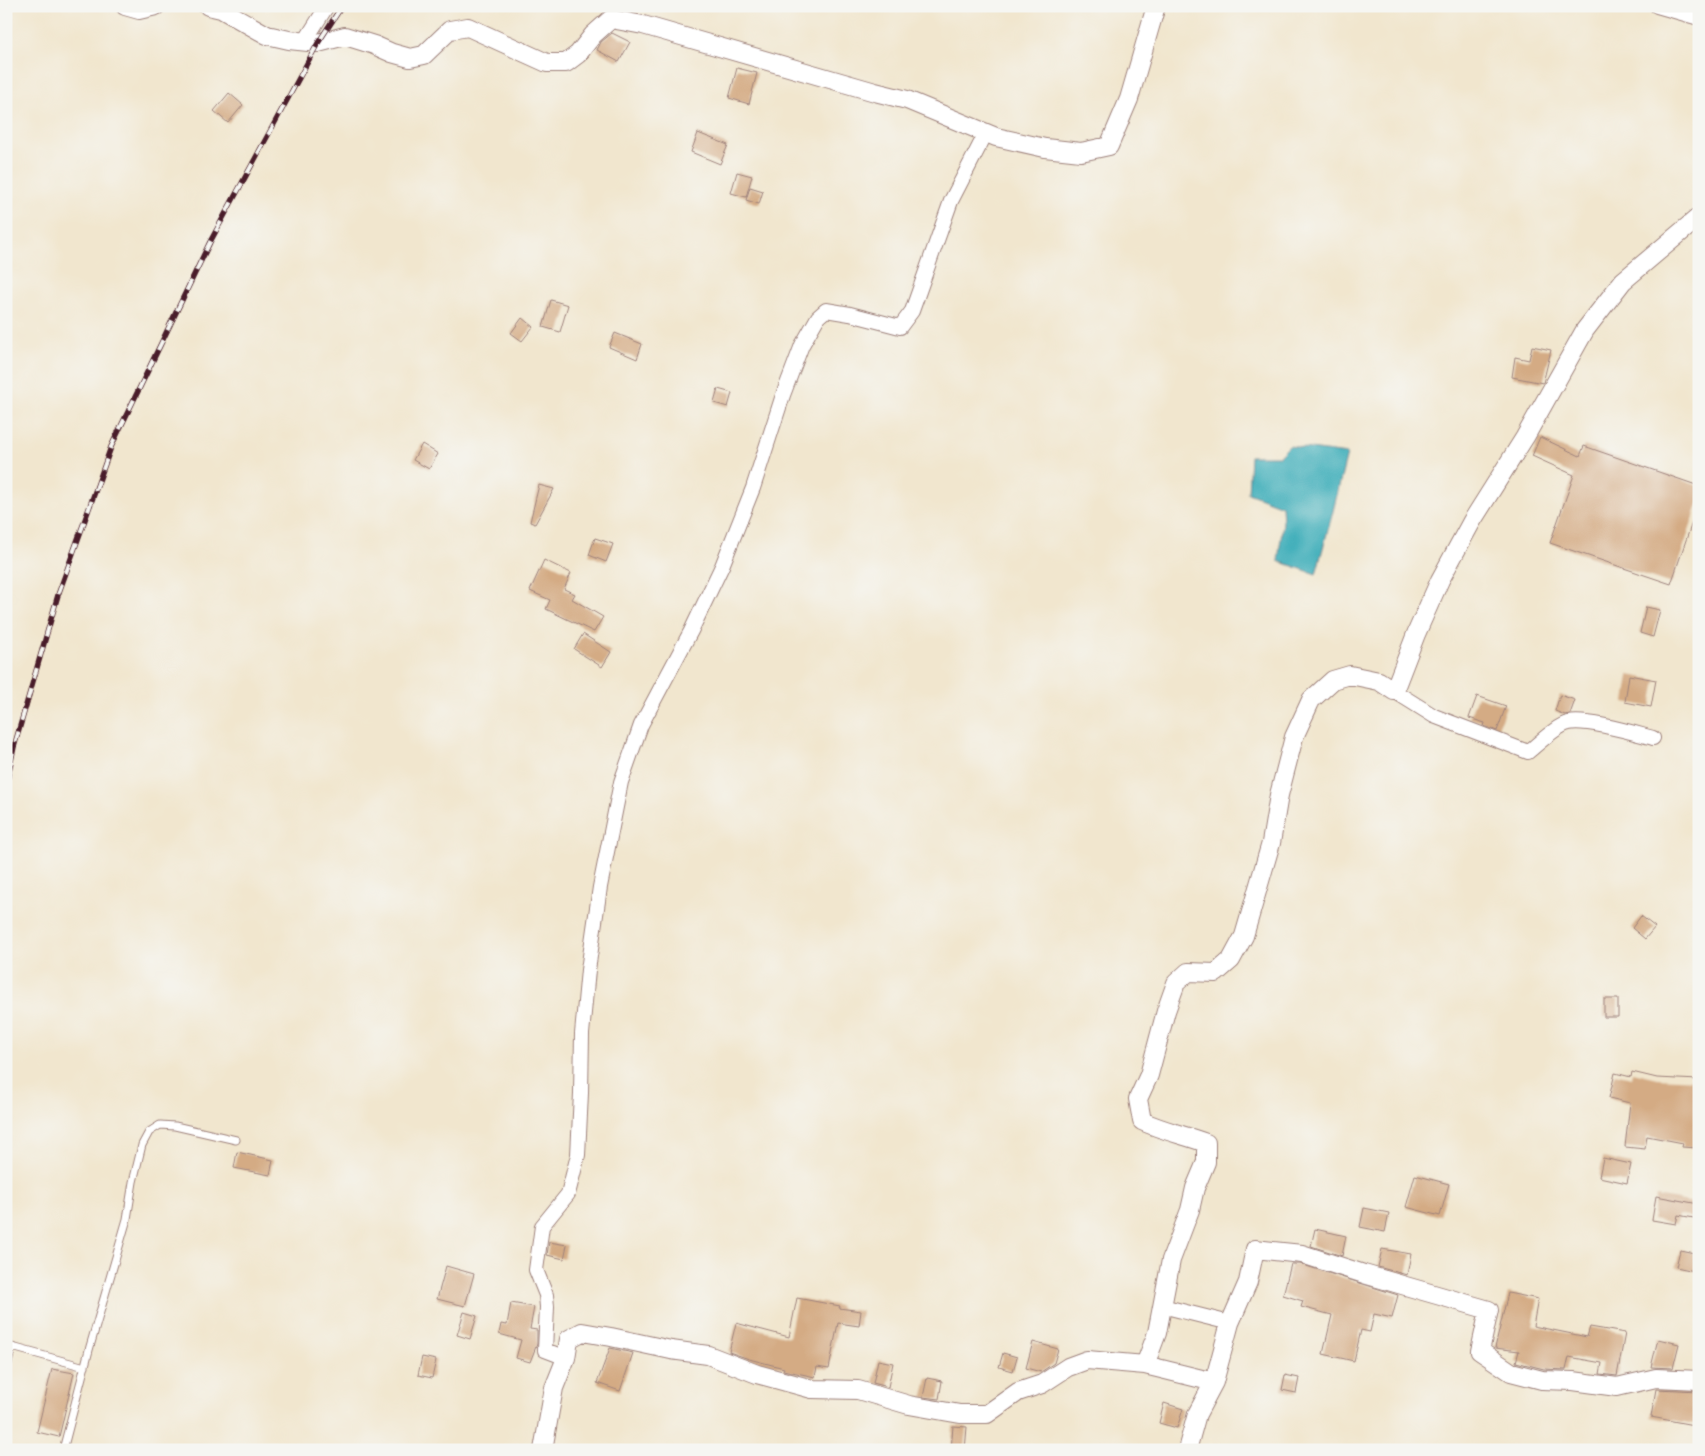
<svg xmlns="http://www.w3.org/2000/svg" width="1705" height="1456" viewBox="0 0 1705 1456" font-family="Cardo,serif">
	<rect width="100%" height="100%" fill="#f6f6f2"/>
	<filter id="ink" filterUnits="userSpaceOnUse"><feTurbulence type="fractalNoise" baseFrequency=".02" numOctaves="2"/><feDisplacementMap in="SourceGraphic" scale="10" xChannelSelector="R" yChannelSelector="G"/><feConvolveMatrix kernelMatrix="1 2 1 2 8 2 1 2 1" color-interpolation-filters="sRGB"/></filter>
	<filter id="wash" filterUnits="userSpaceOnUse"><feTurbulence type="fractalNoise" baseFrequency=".0096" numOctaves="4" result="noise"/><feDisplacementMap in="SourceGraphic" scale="20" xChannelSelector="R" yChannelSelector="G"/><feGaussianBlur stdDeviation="1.12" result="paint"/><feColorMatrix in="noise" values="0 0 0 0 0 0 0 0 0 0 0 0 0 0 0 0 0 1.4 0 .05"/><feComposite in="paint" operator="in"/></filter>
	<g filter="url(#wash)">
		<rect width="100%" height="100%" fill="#f1e6ce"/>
		<path fill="#3dadb9" stroke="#446672" d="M1289 446 1347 454 1332 515 1316 574 1278 561 1283 522 1282 506 1248 493 1250 456H1279Z"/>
		<g id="blocks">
			<path fill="#d4ab84" d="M612 33 630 42 619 62 597 50 601 42Z
				M737 68 757 73 749 104 729 98Z
				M229 93 243 105 228 123 214 111Z
				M698 133 728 145 720 164 691 152Z
				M737 172 752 176 746 197 731 193Z
				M750 187 763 191 759 204 746 200Z
				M551 300 568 305 560 332 543 327Z
				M522 318 533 327 522 341 511 333Z
				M615 333 642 344 637 359 609 347Z
				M1532 346 1551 350 1543 383 1512 377 1515 357 1529 360Z
				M718 389 732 393 728 407 714 403Z
				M1540 437 1580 456 1584 446 1699 486V502L1671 584 1550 543 1574 475 1532 456Z
				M422 444 438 454 429 469 413 460Z
				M539 485 554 489 535 524 530 522Z
				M595 538 613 544 606 562 589 555Z
				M544 560 571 573 564 589 575 594 572 599 603 617 594 632 546 609 550 600 530 591Z
				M1646 607 1660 610 1653 637 1640 633Z
				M583 634 611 652 602 667 574 649Z
				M1629 675 1656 680 1651 707 1625 702Z
				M1560 695 1575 700 1570 714 1565 715 1555 711Z
				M1477 696 1506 706 1497 731 1484 726 1485 723 1469 718Z
				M1641 916 1655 927 1645 939 1632 928Z
				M1604 999H1618V1017H1604Z
				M1632 1072 1657 1078 1699 1080V1148L1682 1147 1683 1143 1647 1136 1645 1149 1625 1147 1630 1103 1609 1098 1615 1073 1631 1077Z
				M237 1152 273 1160 270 1175 234 1168Z
				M1603 1158 1631 1164 1627 1183 1599 1177Z
				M1415 1175 1449 1184 1440 1216 1406 1207Z
				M1656 1196 1699 1204V1219L1678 1215 1676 1224 1652 1220Z
				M1364 1208 1389 1213 1385 1232 1360 1227Z
				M1315 1229 1346 1236 1342 1256 1311 1246Z
				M549 1242 567 1245 564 1259 547 1255Z
				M1382 1249 1411 1254 1407 1275 1378 1267Z
				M1680 1250 1699 1254V1272L1676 1267Z
				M1291 1264H1300L1398 1295 1392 1318 1374 1314 1370 1332 1361 1330 1354 1361 1323 1354 1332 1315 1301 1307 1303 1301 1283 1295Z
				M446 1266 474 1274 465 1306 437 1299Z
				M1508 1293 1538 1299 1533 1326 1587 1337 1590 1327 1625 1333 1617 1376 1600 1374 1602 1363 1569 1357 1566 1370 1544 1369 1516 1362 1519 1351 1495 1348Z
				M797 1298 840 1306 839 1308 861 1311 859 1326 838 1323 829 1369 817 1367 815 1377 783 1370 784 1368 749 1359 729 1352 736 1323 789 1337Z
				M511 1303 534 1307 530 1329 537 1330V1344L530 1362 516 1358 521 1340 499 1334 501 1324 507 1325Z
				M464 1312 477 1316 470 1339 457 1335Z
				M1658 1339 1679 1344 1673 1368 1651 1367Z
				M1033 1342 1058 1349 1054 1363 1041 1372 1026 1368Z
				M610 1348 633 1353 620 1391 597 1383Z
				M1003 1353 1017 1357 1013 1371 999 1367Z
				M422 1357 436 1360 432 1378 418 1375Z
				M878 1360 893 1363 888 1387 873 1383Z
				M52 1369 74 1373 59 1437 37 1432Z
				M1285 1375 1299 1378 1296 1393 1282 1390Z
				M927 1378 942 1381 939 1399 923 1397Z
				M1656 1389 1699 1391V1426L1651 1417Z
				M1164 1403 1183 1409 1177 1428 1159 1423Z
				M953 1426 967 1427 965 1450H951Z"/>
		</g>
	</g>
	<g filter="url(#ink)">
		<use href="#blocks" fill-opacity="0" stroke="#9e827c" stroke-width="1"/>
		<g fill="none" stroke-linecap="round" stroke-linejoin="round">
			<defs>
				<path id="service" d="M6 1371 12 1347 85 1367
					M63 1450 89 1350 127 1219 133 1182 142 1145 149 1132 160 1125 175 1126 236 1140"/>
				<path id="minor" d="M1657 6 1699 18
					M305 41 327 6
					M1394 691 1434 716 1528 752C1538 744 1557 725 1569 723 1587 719 1634 733 1653 738
					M1162 1306 1230 1323
					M566 1358 545 1350 547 1307 546 1295 536 1270 542 1226 568 1194 578 1155 581 1093 582 1034 588 970 600 887 621 782 641 725 691 631 722 566 753 488 783 395 802 345 818 317 826 310 850 314 900 327 912 311 951 201 986 133"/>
				<path id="tertiary" d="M125 6 139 10 156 6
					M208 6 221 9 267 35 289 40 318 43 345 36 374 45 392 53 410 58 424 55 450 30 468 27 547 63H566L578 54 593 35 611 19 643 25 875 92 907 100 996 137 1045 148 1081 152 1109 146 1129 99 1156 6
					M1145 1365 1157 1333 1171 1260 1190 1210 1195 1188 1206 1162V1143C1185 1135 1163 1131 1142 1121L1138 1099 1149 1075 1166 1011 1176 983 1188 972 1216 973 1231 960 1244 936 1271 843 1279 795 1294 737 1311 700 1333 680 1350 675 1379 681 1394 691 1416 634 1440 580 1472 521 1525 437 1585 330 1623 281 1699 217
					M543 1450 554 1388 566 1358 569 1339 582 1332 611 1337 671 1350 708 1355 757 1374 812 1389 858 1390 909 1405 960 1414H987L1018 1392 1042 1384 1068 1367 1087 1360 1145 1365 1214 1382
					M1187 1450 1197 1414 1214 1382 1230 1323 1248 1282 1255 1249 1302 1254 1364 1274 1489 1310 1480 1351 1511 1372 1542 1380 1573 1381 1617 1387 1656 1378 1699 1380"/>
			</defs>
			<use href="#service" stroke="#9e827c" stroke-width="9"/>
			<use href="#minor" stroke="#9e827c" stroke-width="16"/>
			<use href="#tertiary" stroke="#9e827c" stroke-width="20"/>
			<use href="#service" stroke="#fff" stroke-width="7"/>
			<use href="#minor" stroke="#fff" stroke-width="14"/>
			<use href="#tertiary" stroke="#fff" stroke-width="18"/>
			<defs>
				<path id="rail" d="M6 785 14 747 58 595 111 447 210 242 318 43 342 6"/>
			</defs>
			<use href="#rail" stroke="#4a1f2b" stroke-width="5.5"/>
			<use href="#rail" stroke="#f6f6f2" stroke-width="4" stroke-dasharray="11" stroke-linecap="butt"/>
		</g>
	</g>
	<rect width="1705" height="1456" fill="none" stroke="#f6f6f2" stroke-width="25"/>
</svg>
